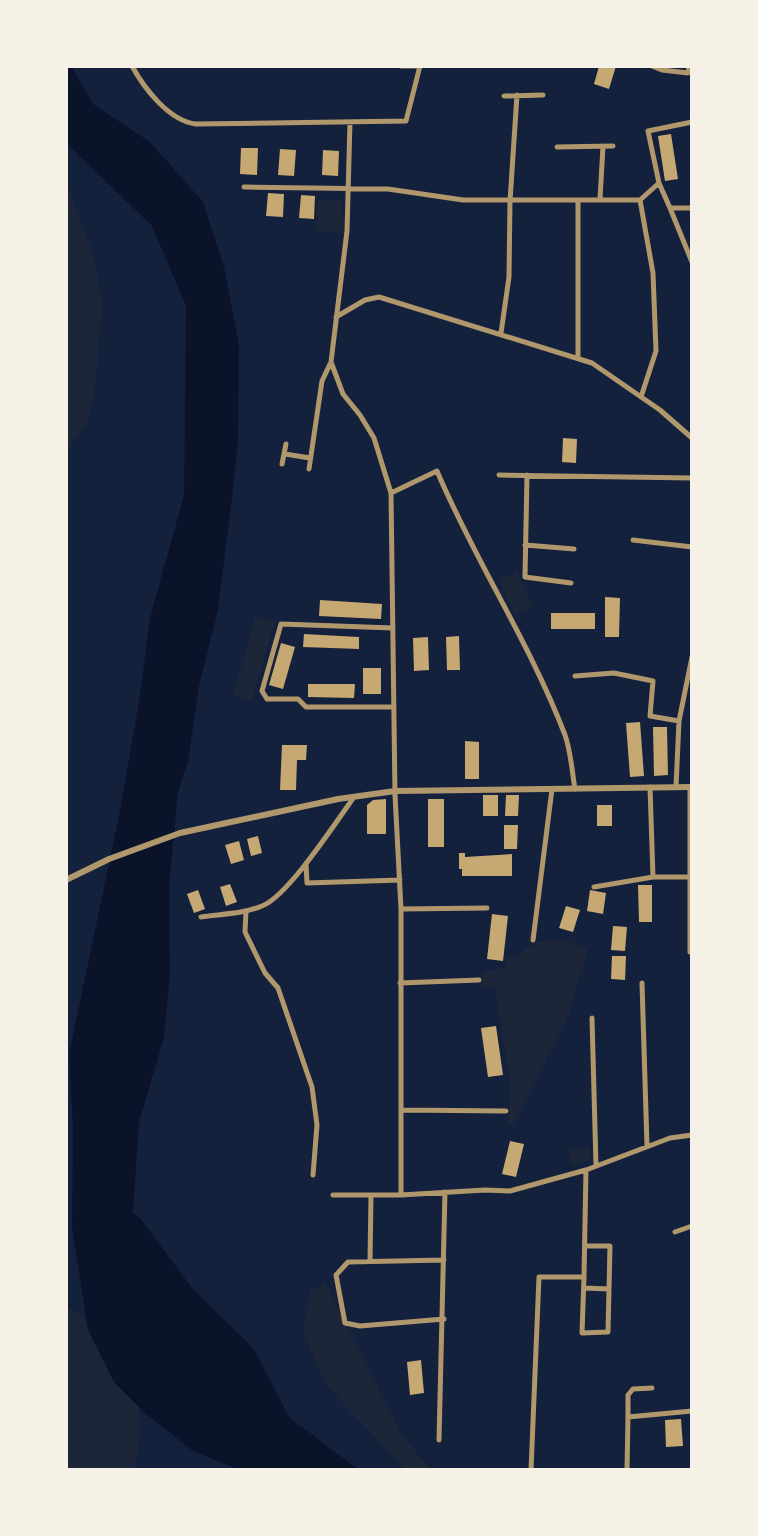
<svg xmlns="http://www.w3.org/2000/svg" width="758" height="1536" viewBox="0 0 758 1536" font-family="'PT Sans',sans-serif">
	<rect width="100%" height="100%" fill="#14213d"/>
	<path fill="#1d2539" d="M66 182 94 257 102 305 95 389 86 425 66 451Z
		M318 200H341L345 234 316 231Z
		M517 571 533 606 515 615 499 580Z
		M256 616 275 622 252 700 233 695Z
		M563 940 588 948 569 1014 512 1126 508 1123 510 1082 495 989 482 986V972L504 968 507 957H518C530 940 545 941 563 940Z
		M590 1146 591 1156 587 1161 575 1166 570 1163 568 1149Z
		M325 1283 401 1434 431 1470H406L325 1384 303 1331 310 1291Z
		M66 1307C111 1326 134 1367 140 1414 142 1432 137 1452 135 1470H66Z"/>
	<path fill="#0b132b" d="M66 66H71L93 104 150 142 203 202 224 266 239 345 238 440 232 498 218 609 199 686 188 761 178 793 169 887 170 973 164 1037 139 1122 133 1213 140 1218 192 1288 254 1349 289 1417 359 1470H240L193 1451 145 1413 114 1382 88 1330 72 1227 73 1128 69 1054 119 816 139 702 150 618 184 495 186 306 152 226 66 143Z"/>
	<path fill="#c6a872" d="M599 66H616L609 89 594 84Z
		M671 134 678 179 665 181 658 136Z
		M241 148H258L257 175 240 174Z
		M280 149 296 150 294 176 278 175Z
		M323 150 339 151 338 176 322 175Z
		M268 193 284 194 283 217 266 216Z
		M301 195 315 196 314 219 299 218Z
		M563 438 577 439 576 463 562 462Z
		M605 597 620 598 619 637H605Z
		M320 600 382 604 381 619 319 616Z
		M551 613H595V629H551Z
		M304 634 359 637V649L303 647Z
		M459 636 460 670H447L446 637Z
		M428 637 429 670 414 671 413 638Z
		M281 643 295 647 283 689 269 685Z
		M363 668H381V694H363Z
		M308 684H355L354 698 308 697Z
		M640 722 644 776 630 777 626 723Z
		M653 727H667L668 775 654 776Z
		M465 741 479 742V779H465Z
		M282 745H307L306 760H297L296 790H280Z
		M483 795H498V816H483Z
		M506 795H519L518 816H505Z
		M386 799V834H367V805L373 800Z
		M428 799H444V847H428Z
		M597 805H612V826H597Z
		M504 825H518L517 849H504Z
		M258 836 262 853 251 856 247 839Z
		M239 841 244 860 231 864 225 845Z
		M459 853H465V857L512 854V876H462V869H459Z
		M230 884 237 902 226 906 220 887Z
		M638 885H652V922H639Z
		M198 890 205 909 194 913 187 894Z
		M590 890 606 893 603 914 587 911Z
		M566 906 580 910 573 932 559 928Z
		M492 914 508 916 503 961 487 959Z
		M613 926 627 927 625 951 611 950Z
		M612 956H626L625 980 611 979Z
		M496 1026 503 1075 488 1077 481 1028Z
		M510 1141 524 1144 516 1177 502 1174Z
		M421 1360 424 1393 410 1395 407 1362Z
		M681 1419 683 1446 666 1447 665 1420Z"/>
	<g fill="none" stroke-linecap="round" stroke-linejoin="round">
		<path stroke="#b1986c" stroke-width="5" d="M132 66C144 88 169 121 196 124L406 121 420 66
			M401 66H420
			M652 66 662 70 688 73 689 66
			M504 96 543 95
			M350 122 347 231 331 362 343 394 360 415 374 438 391 493
			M557 147 613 146
			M659 183 670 208H692
			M244 187 388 189 463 200H640
			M600 199 603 146
			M670 208 692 262
			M336 317 365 300 379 297 592 363 660 410 692 438
			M501 333 509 277 510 201 517 95
			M578 358V200
			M641 397 656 351 653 273 640 200 659 183 648 131 692 122
			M285 454 310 458
			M282 464 286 444
			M309 469 322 381 330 364
			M499 475 692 478
			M527 475 525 577 571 583
			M633 540 692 547
			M525 545 574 549
			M393 628 281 624 262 691 267 699H298L306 707H394
			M575 676 614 673 653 681 650 716 679 721
			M676 787 679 721 692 657
			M690 787V952
			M575 789C572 772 571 752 565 735 530 643 475 561 437 471L391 493 395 795 401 909V1195L485 1190 510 1191 586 1170 670 1138 692 1135
			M306 864 307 883 400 880
			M653 877H690
			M594 887 653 877 650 787
			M401 909 487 908
			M246 911 245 932 265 973 278 988 312 1087 317 1125 313 1175
			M201 917C221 914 243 914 262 906 288 896 336 822 354 797
			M533 940 552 789
			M400 983 479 980
			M642 983 647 1146
			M592 1018 596 1166
			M401 1110 506 1111
			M333 1195H401
			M675 1232 692 1226
			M370 1261 371 1195
			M584 1277 582 1333 608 1332 610 1246H585
			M584 1288 609 1289
			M444 1319 360 1326 345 1323 336 1275 348 1262 444 1260
			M628 1417V1395L633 1389 652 1388
			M439 1440 445 1192
			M531 1470 539 1277H584L586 1170
			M627 1470 628 1417 692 1411"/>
		<path stroke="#b1986c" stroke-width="6" d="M66 880 109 859 180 833 338 799 395 791 692 787"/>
	</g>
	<rect width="758" height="1536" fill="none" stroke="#f6f1e7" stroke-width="136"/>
</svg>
